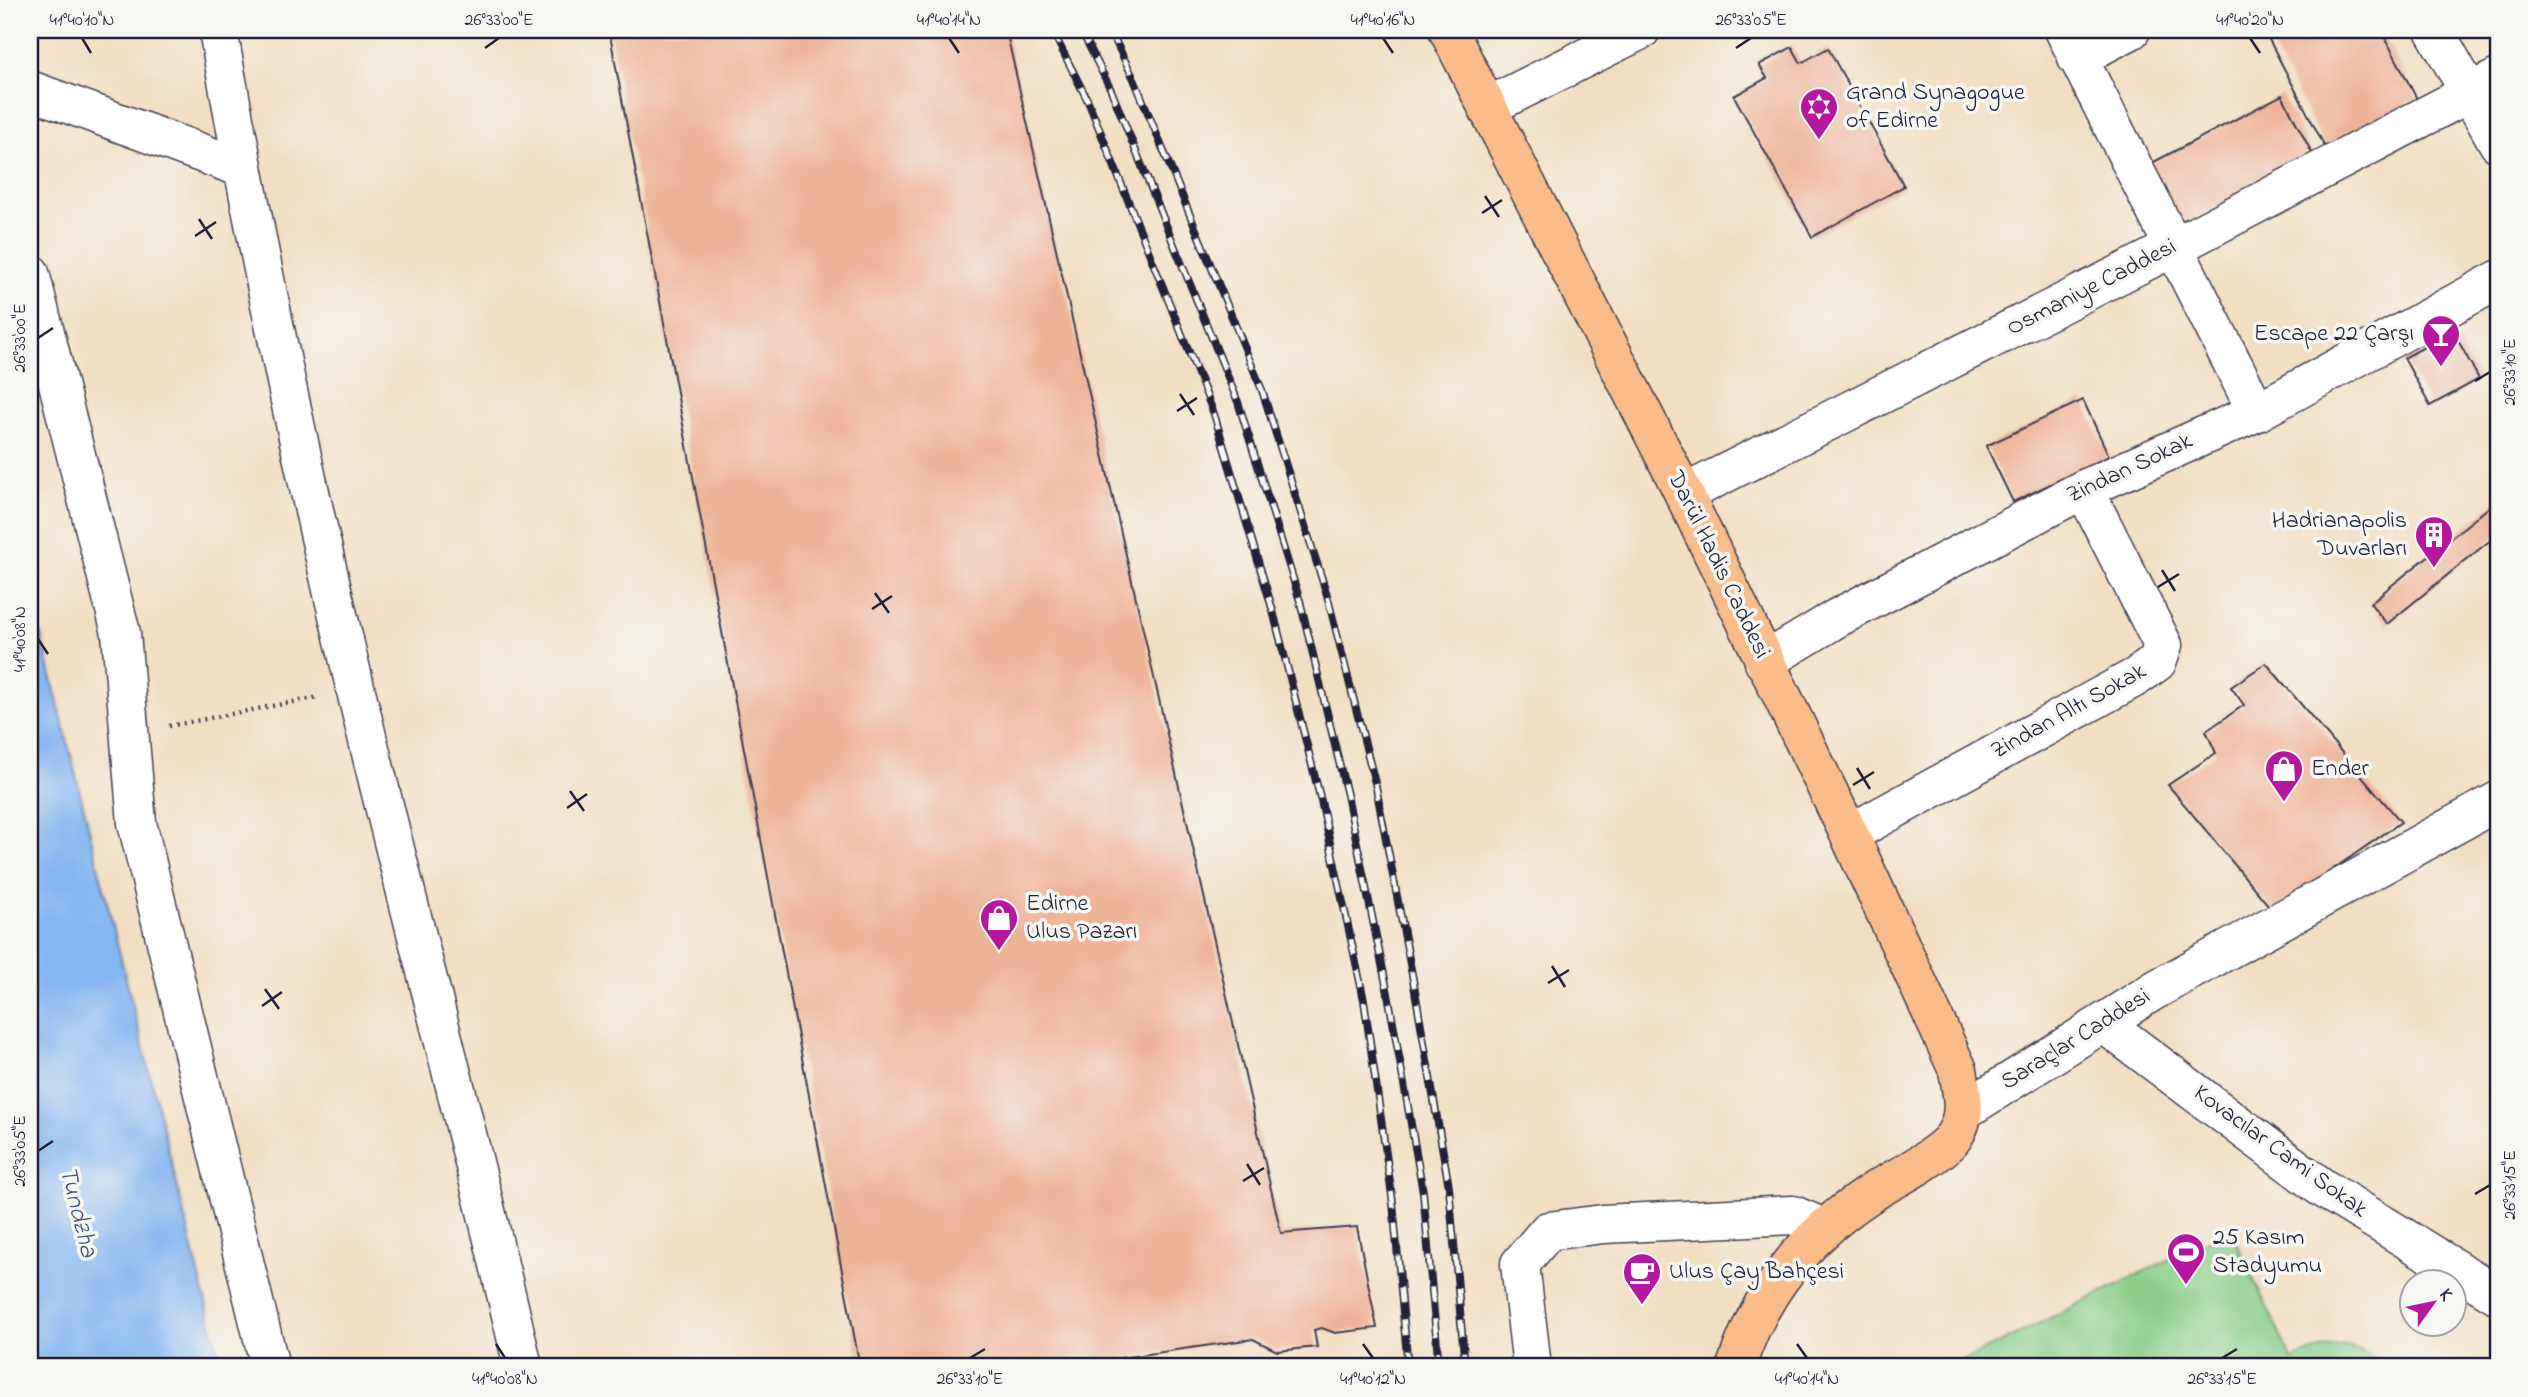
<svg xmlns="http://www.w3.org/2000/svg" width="2528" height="1397" viewBox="0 0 2528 1397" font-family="'Indie Flower',sans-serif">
	<rect width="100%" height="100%" fill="#f6f6f2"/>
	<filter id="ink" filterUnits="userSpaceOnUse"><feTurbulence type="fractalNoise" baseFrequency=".0143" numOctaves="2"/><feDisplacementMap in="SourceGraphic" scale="14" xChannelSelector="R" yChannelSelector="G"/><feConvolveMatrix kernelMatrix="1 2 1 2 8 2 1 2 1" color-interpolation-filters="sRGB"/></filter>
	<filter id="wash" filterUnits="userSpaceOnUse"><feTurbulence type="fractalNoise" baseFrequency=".00686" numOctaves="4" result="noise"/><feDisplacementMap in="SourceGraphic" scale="28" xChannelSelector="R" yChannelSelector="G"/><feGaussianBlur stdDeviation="1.57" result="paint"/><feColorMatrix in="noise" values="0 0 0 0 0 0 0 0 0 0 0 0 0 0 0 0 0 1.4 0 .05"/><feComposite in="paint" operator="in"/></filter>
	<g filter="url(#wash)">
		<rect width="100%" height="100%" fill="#f2dfc2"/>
		<path fill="#8ace87" stroke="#567861" stroke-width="2" d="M2230 1229 2292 1360C2331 1344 2349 1335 2384 1367H1951Z"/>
		<path fill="#84b6f0" stroke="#536c96" stroke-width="2" d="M30 590 222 1367H30Z"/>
		<g id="blocks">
			<path fill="#eeb498" d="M609 30H1006L1281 1233 1357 1227 1377 1328 1335 1333 1322 1328 1314 1330 1317 1347 1277 1351 1253 1339 1057 1367H860Z
				M2264 30H2381L2417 99 2325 147Z
				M1792 47 1801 63 1828 48 1904 186 1812 237 1734 96 1767 78 1759 65Z
				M2282 95 2314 157 2181 226 2148 165Z
				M2453 331 2479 379 2430 406 2404 358Z
				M2083 400 2109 456 2013 502 1986 446Z
				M2498 500V534L2387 624 2370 603Z
				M2266 663 2401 822 2273 911 2168 785 2216 753 2206 731 2244 705 2231 687Z"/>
		</g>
	</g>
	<g filter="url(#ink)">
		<use href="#blocks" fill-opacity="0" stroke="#413e4f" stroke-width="2"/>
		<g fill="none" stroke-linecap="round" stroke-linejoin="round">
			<defs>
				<path id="minor" d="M218 30C257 251 303 472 356 691 410 917 472 1141 523 1367
					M2064 30 2257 412
					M2434 30 2498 143
					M2077 58 2131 30
					M30 90 242 168
					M1489 106 1641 30
					M30 273 121 633 137 823 270 1367
					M1684 494 2176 246 2498 78
					M1764 662 1837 618 2084 489 2257 412 2498 280
					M1849 834 2136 677 2157 662 2163 645 2084 489
					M2103 1023 2321 1187 2498 1295
					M1965 1110 2155 990 2498 801
					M1532 1367 1520 1264 1548 1231 1603 1224 1793 1215 1824 1228"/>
				<path id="major" d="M1448 30 1684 494 1849 834 1958 1070C1962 1094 1968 1114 1954 1136 1941 1155 1900 1176 1879 1188 1810 1231 1761 1288 1736 1367"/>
			</defs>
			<use href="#minor" stroke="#413e4f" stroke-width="41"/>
			<use href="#major" stroke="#413e4f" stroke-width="41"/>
			<path stroke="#413e4f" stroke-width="4.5" stroke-dasharray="2 5" stroke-linecap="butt" d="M169 726 319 697"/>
			<use href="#minor" stroke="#fff" stroke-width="38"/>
			<use href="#major" stroke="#fabc8b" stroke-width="38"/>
			<defs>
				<path id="rail" d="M1052 30 1088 101 1214 414 1273 611 1321 801 1364 1000 1393 1203 1408 1367
					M1081 30 1111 90 1238 402 1300 601 1347 795 1388 994 1423 1192 1439 1367
					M1110 30 1134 79 1262 390 1327 595 1376 787 1414 985 1449 1187 1465 1367"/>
			</defs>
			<use href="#rail" stroke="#22223b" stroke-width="8"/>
			<use href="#rail" stroke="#f6f6f2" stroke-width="5" stroke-dasharray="16" stroke-linecap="butt"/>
		</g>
	</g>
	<path fill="none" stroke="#22223b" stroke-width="2.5" d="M82 38 91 53M949 38 959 53M1383 38 1393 53M2250 38 2260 53M485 48 499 38M1736 48 1751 38M1485 196 1499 217M1482 213 1502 200M199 219 212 239M195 236 216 222M38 338 53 328M2475 381 2490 372M1180 394 1194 415M1177 411 1197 398M2162 570 2175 591M2158 587 2179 574M875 593 889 613M872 609 892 596M38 639 48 654M1857 768 1870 789M1853 785 1874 772M570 791 584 811M567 808 587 794M1552 966 1565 987M1548 983 1569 970M265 989 279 1009M262 1006 282 992M38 1151 53 1141M1247 1164 1260 1185M1243 1181 1264 1168M2475 1194 2490 1185M496 1344 505 1358M1363 1344 1373 1358M1797 1344 1807 1358M970 1358 985 1349M2222 1358 2237 1349"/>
	<defs>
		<symbol id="synagogue-pin" viewBox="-11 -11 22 30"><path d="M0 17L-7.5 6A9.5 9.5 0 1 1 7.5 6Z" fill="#b5179e" stroke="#f6f6f2"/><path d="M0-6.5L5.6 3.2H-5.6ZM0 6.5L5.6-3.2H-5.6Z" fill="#fff"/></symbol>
		<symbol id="bar-pin" viewBox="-11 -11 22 30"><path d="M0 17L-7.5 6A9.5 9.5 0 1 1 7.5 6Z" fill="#b5179e" stroke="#f6f6f2"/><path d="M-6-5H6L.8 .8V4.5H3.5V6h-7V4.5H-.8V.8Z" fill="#fff"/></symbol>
		<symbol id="building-pin" viewBox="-11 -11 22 30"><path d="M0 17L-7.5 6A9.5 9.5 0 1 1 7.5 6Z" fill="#b5179e" stroke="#f6f6f2"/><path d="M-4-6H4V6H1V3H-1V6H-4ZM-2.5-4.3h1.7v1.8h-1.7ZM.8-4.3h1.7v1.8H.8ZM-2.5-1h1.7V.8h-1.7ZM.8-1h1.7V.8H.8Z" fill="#fff"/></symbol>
		<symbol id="shop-pin" viewBox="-11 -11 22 30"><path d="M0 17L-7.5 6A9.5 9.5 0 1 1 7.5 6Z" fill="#b5179e" stroke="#f6f6f2"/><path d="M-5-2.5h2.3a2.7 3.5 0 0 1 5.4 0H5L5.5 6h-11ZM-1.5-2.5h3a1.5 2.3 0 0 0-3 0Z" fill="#fff"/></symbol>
		<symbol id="stadium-pin" viewBox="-11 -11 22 30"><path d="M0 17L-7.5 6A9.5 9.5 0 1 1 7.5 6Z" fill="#b5179e" stroke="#f6f6f2"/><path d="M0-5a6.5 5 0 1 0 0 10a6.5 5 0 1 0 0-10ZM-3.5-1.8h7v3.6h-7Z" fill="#fff"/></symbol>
		<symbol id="cafe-pin" viewBox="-11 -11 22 30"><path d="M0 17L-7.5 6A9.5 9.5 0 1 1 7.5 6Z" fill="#b5179e" stroke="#f6f6f2"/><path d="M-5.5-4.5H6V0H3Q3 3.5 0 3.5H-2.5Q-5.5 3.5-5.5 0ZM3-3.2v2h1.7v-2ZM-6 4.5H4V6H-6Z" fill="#fff"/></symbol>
	</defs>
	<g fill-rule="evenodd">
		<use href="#synagogue-pin" x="1797" y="85" width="44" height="60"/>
		<use href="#bar-pin" x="2419" y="312" width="44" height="60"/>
		<use href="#building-pin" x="2412" y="513" width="44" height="60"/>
		<use href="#shop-pin" x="2262" y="747" width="44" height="60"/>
		<use href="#shop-pin" x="977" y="896" width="44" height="60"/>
		<use href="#stadium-pin" x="2164" y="1230" width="44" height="60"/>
		<use href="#cafe-pin" x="1620" y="1250" width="44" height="60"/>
	</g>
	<g text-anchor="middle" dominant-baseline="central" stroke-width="7" stroke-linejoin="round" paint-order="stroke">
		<g font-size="24" fill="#22223b" stroke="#f6f6f2" text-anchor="start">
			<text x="1846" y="93">Grand Synagogue<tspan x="1846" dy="28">of Edirne</tspan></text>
			<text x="2414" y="334" text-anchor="end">Escape 22 Çarşı</text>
			<text x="2407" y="521" text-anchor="end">Hadrianapolis<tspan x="2407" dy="28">Duvarları</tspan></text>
			<text x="2311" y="769">Ender</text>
			<text x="1026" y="904">Edirne<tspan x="1026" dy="28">Ulus Pazarı</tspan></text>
			<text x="2213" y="1238">25 Kasım<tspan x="2213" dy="28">Stadyumu</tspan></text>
			<text x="1669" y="1272">Ulus Çay Bahçesi</text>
		</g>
		<g font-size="24" fill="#22223b" stroke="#f6f6f2">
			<text transform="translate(2092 288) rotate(-27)">Osmaniye Caddesi</text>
			<text transform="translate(2130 469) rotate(-25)">Zindan Sokak</text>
			<text transform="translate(1718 565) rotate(64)">Darül Hadis Caddesi</text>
			<text transform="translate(2069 712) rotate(-29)">Zindan Altı Sokak</text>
			<text transform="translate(2076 1040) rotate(-32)">Saraçlar Caddesi</text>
			<text transform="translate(2280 1152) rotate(36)">Kovacılar Cami Sokak</text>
		</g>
		<g font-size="26" font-style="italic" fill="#44567a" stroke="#f6f6f2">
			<text transform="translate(77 1212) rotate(76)">Tundzha</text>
		</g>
	</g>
	<rect width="2528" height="1397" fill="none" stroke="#f6f6f2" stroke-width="77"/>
	<g transform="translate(2433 1303) rotate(57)"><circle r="33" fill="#f6f6f2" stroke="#a1a1a9" stroke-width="2"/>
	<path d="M0-5L12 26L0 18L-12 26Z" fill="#b5179e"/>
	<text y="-10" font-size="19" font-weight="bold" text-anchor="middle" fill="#22223b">K</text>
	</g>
	<rect x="38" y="38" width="2452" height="1320" fill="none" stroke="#22223b" stroke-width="2.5"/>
	<g font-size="18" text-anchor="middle" fill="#22223b">
		<text x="82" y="25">41°40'10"N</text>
		<text x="499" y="25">26°33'00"E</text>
		<text x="949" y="25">41°40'14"N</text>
		<text x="1383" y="25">41°40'16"N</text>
		<text x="1751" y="25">26°33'05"E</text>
		<text x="2250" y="25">41°40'20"N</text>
		<text transform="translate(19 338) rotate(-90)" y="6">26°33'00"E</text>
		<text transform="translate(2509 372) rotate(-90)" y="6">26°33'10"E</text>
		<text transform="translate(19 639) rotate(-90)" y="6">41°40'08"N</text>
		<text transform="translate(19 1151) rotate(-90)" y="6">26°33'05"E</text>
		<text transform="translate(2509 1185) rotate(-90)" y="6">26°33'15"E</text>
		<text x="505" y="1384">41°40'08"N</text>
		<text x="970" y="1384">26°33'10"E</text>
		<text x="1373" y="1384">41°40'12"N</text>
		<text x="1807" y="1384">41°40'14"N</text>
		<text x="2222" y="1384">26°33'15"E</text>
	</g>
</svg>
